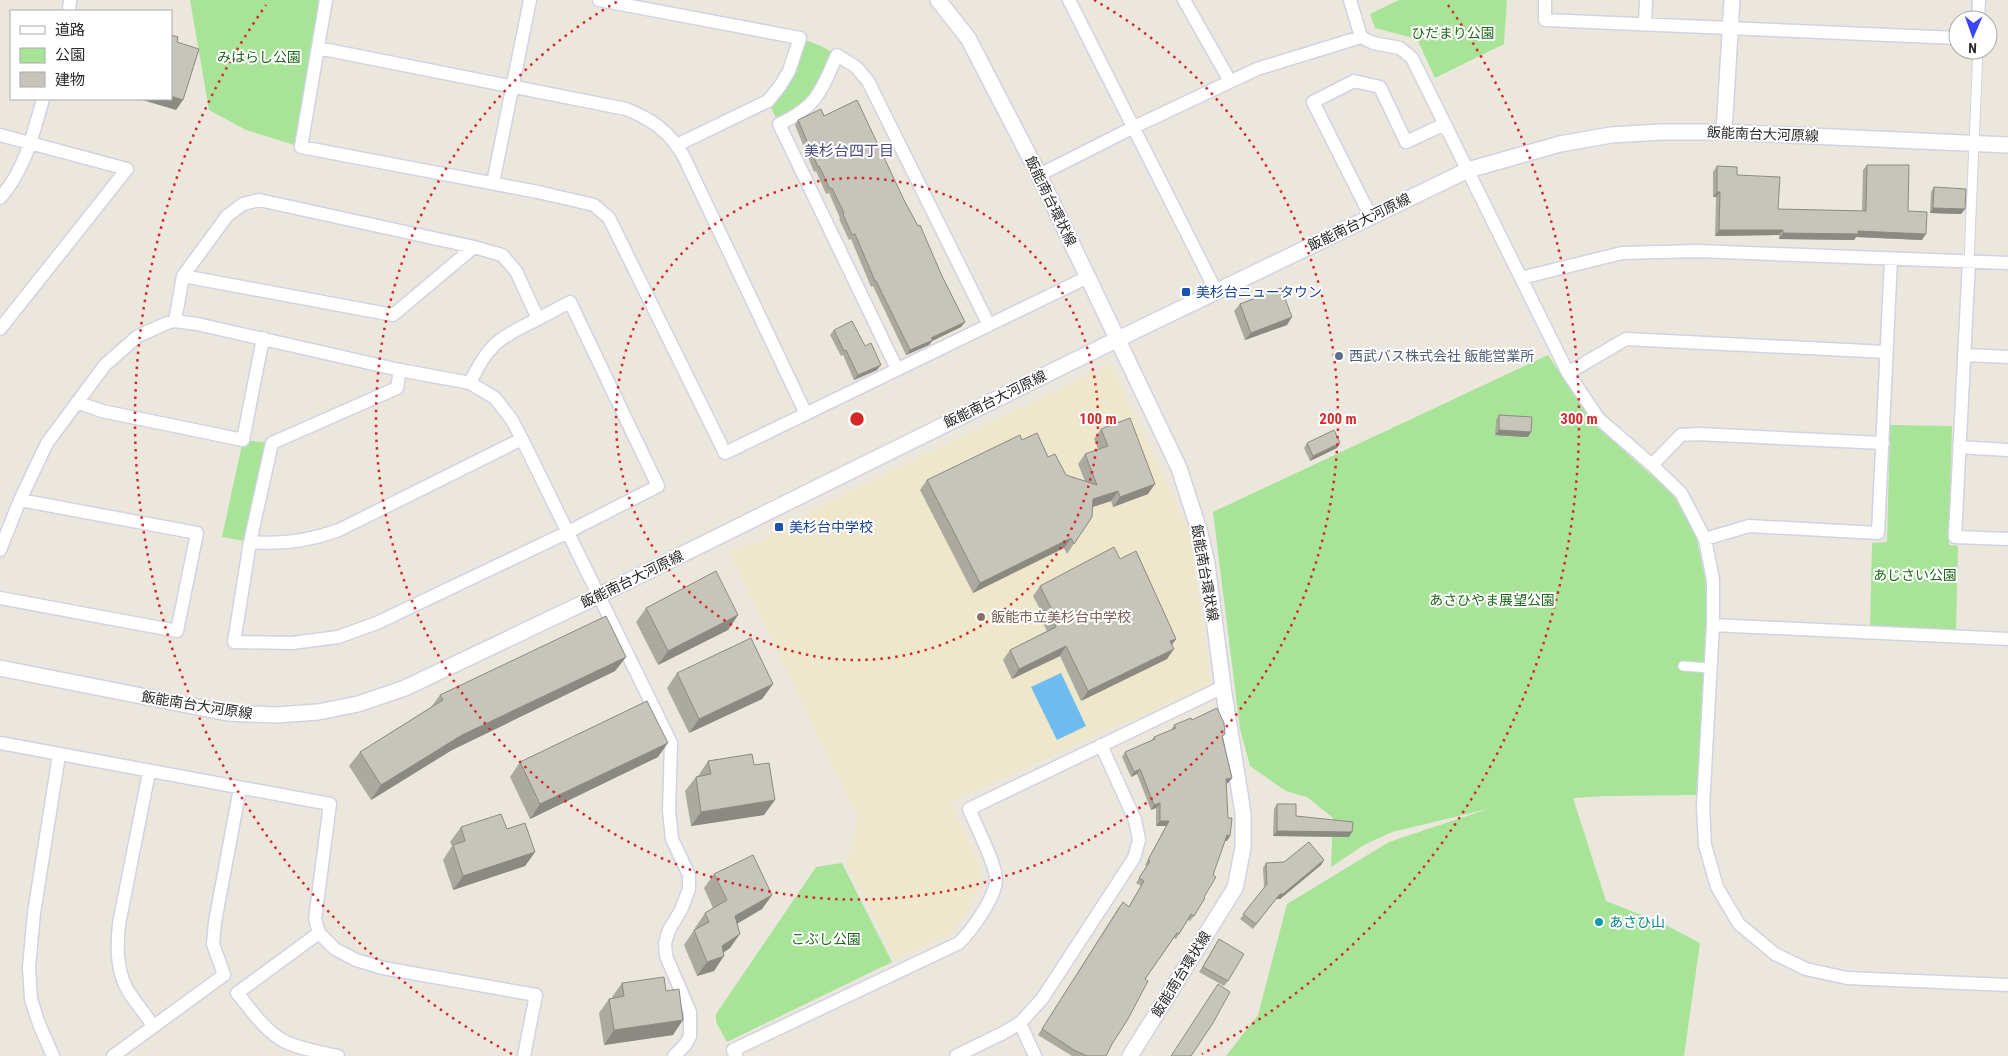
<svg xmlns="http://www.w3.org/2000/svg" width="2008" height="1056" viewBox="0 0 2008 1056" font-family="'Roboto Condensed','Noto Sans JP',sans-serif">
	<rect width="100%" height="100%" fill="#ece7dc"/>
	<path fill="#eee7cb" d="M1110 364 1190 533 1211 684 950 802 981 870 978 892 954 931 895 960 847 864 858 819 729 551 758 542 792 526 816 509Z"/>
	<path fill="#a7e497" d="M190 0H326L301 147 246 130 209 110Z
		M1399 0H1507L1504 44 1435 78 1417 39 1375 28 1370 14Z
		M800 38 821 46 837 55 825 82 779 124 768 101Z
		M1548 355 1582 406 1611 439 1671 493 1683 509 1696 536 1705 577 1708 610 1704 662 1699 795 1606 796 1573 798 1606 901 1662 923 1700 943 1684 1056H1226L1258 1015 1287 904 1389 842 1488 809 1392 832 1364 845 1331 867 1333 818 1307 797 1286 791 1250 766 1240 729 1213 512Z
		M1890 425 1952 426 1949 545 1958 546 1956 631 1870 628 1872 543 1887 542Z
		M243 440 272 443 250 542 222 537Z
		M842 863 892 962 727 1042 716 1022V1014L816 867Z"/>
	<path fill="#6dbcf0" d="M1061 673 1086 726 1057 740 1031 687Z"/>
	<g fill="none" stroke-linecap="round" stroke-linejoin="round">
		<defs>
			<path id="pedestrian" d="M1969 261 1978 50
				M1683 666 1710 668"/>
			<path id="minor" d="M326 0 301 147 538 192 594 205 609 218 725 453 1088 277
				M599 0 800 38 789 71 780 86 768 101 677 145
				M1069 0 1216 291
				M1184 0 1230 81
				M1350 0 1361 37
				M1545 0V20L1958 38
				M69 11 70 0
				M1978 20 1979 0
				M1645 24 1646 0
				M318 48 626 109C653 120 669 131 684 157L806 414
				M0 135 127 169 0 329
				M1039 175 1134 127 1257 69 1361 37 1373 43 1400 48 1412 58 1568 373 1599 419 1652 465 1681 493 1705 539 1713 580V625L2008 639
				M493 183 530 0
				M0 198C25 170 33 134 43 99
				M1371 217 1313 102 1354 81 1380 87 1406 142 1445 124
				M1969 261 1955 537 2008 539
				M183 276 393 315 474 247
				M1521 278 1622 253 1697 251 2008 263
				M175 321 183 276 227 216 243 204 259 200 474 247 502 255 516 271 538 319 570 302 658 486 568 532 377 623 338 637 292 643 234 642 250 542 272 443 397 388 400 370
				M1964 355 2008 357
				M897 369 779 124C817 107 821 91 837 55L856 67 868 81 989 325
				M1568 373 1626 339 1886 352
				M470 383C489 342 500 338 538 319
				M77 402 102 411 243 440 263 338
				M1959 447 2008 450
				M1652 465 1681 435 1697 434 1883 443
				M1705 539 1749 526 1878 533 1891 259
				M250 542C282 545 309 541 339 530L522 439
				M0 550 20 500 47 443 105 365 138 336 167 323 175 321 197 324 400 370 470 383 495 398 512 420 522 439 671 743 669 811 672 839 689 875V889L681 910 669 930 665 943 666 956 690 1012V1036L685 1045 674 1056
				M0 598 177 631 197 533 20 500
				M1713 625 1703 807 1705 845 1717 887 1739 924 1775 954 1806 969 1847 978 2008 985
				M0 743 330 804 315 919 319 933 237 993C250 1008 264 1030 282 1040 299 1049 320 1052 338 1056
				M149 772 119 924C117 944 116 967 126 987 131 998 146 1014 153 1026
				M319 933 335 949 356 960 383 968 536 995 524 1056
				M1020 1023 1035 1056
				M53 1056 39 1024 31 999 29 967 34 913 59 755
				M113 1056 224 975 213 944 215 922 240 788
				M736 1056 733 1050 959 943C972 930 996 897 996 879 996 864 976 826 969 809L1223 687
				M956 1056 1003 1033 1020 1023 1042 999 1134 858 1139 840 1135 820 1101 745"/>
			<path id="tertiary" d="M938 0 968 38 1039 175 1179 468 1200 533 1207 564 1223 687 1243 813V848L1235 888 1130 1056
				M1724 132 1732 0
				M0 668 228 713 276 715 318 712 358 704 405 688 598 596 1116 340 1468 170 1560 144 1611 135 1661 132H1724L2008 145"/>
		</defs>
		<use href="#pedestrian" stroke="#d1d2e3" stroke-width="11"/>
		<use href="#minor" stroke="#d1d2e3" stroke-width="15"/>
		<use href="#tertiary" stroke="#d1d2e3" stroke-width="18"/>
		<use href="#pedestrian" stroke="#fff" stroke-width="9"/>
		<use href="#minor" stroke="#fff" stroke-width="12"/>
		<use href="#tertiary" stroke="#fff" stroke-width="15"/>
	</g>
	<path fill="#aba9a0" d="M824 116 904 200 965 322 961 327 932 341 929 345 906 355 873 286 871 287 851 239 849 240 839 219 840 218 829 193 826 194 816 171 814 172 795 125 798 120Z
		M1867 165 1908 211 1922 240 1856 237 1854 240 1779 239V235L1715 236 1716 197H1713V172L1717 166 1737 175 1778 209 1862 211 1863 170Z
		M1934 187 1965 209 1961 214 1930 213 1931 192Z
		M1240 304 1287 325 1245 340 1234 311Z
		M834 330 877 370 854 380 843 355 841 356 830 335Z
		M1499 415 1528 437 1495 435 1496 420Z
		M1101 429 1148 494 1113 507 1111 501 1093 507 1092 517 1067 554 1064 548 973 593 920 490 927 480 1022 440 1048 457 1066 475 1085 481 1078 464 1085 454 1098 449 1094 439Z
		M1307 443H1340L1337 448 1310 461 1304 448Z
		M1120 559 1176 639 1172 645 1167 659 1081 701 1060 656 1012 679 1003 660 1010 650 1047 631 1043 623 1046 620 1033 596 1040 586Z
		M646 608 738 615 728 630 658 665 636 622Z
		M626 657 615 671 452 750 371 800 349 766 360 752 431 707 440 695Z
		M677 673 773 684 762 699 689 733 667 688Z
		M1192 720 1223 738 1232 778 1228 783 1226 784 1227 841H1225L1204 897 1194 916 1190 921 1188 920 1176 939 1174 938 1145 979 1106 1056H1072L1038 1035 1119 907 1129 906 1141 886 1136 883 1147 866 1145 865 1166 826H1156V808L1151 810 1137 774 1131 777 1122 757 1125 752 1151 741 1154 737 1171 730 1174 725Z
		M658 757 530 819 510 777 520 762Z
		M708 761 754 765 764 815 691 826 685 791 696 777 698 776Z
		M1277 804 1296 816 1349 837 1273 836 1274 809Z
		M461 827 507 829 535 852 525 866 453 890 443 860 452 846 450 842Z
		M1324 860 1321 865 1280 899H1276L1253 929 1240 919 1264 888 1263 868 1266 863Z
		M714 874 772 895 762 909 737 924 730 948 723 953 714 971 697 976 684 945 694 930 695 929V928L705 913 713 908 704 888Z
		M1219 939 1228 981 1224 986 1199 972Z
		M622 983 673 1035 604 1045 599 1013 609 999 612 998V997Z"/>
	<path fill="#8b8a82" d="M171 96 183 100 176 110 139 99H171Z
		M1717 192H1720L1716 197H1713Z
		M1933 208 1965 209 1961 214 1930 213Z
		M1719 230H1783L1779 235 1715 236Z
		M1858 231 1926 234 1922 240 1856 237 1854 240 1779 239 1783 233Z
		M1292 317 1287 325 1245 340 1251 333Z
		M965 322 961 327 932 341 929 345 906 355 910 350 931 338Z
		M881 365 877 370 854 380 858 375Z
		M1499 430 1531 432 1528 437 1495 435Z
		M1340 443 1337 448 1310 461 1313 456Z
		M1155 484 1148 494 1113 507 1120 497Z
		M1118 491 1111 501 1086 509 1093 499Z
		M1071 538 1064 548 973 593 980 583Z
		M738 615 728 630 658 665 668 651Z
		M1176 639 1169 648 1170 641Z
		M1066 646 1060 656 1012 679 1019 669Z
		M1174 649 1167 659 1081 701 1088 691Z
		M626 657 615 671 452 750 371 800 381 785 462 735Z
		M773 684 762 699 689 733 699 719Z
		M668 743 658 757 530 819 540 804Z
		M1140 769 1137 774 1131 777 1134 772Z
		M1232 778 1228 783 1222 784 1226 779Z
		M775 800 764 815 691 826 701 812Z
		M1160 803 1156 808 1151 810 1154 805Z
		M1160 821H1169L1166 826H1156Z
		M1277 831 1352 832 1349 837 1273 836Z
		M1227 835 1230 836 1227 841 1224 840Z
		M535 852 525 866 453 890 463 876Z
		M1324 860 1321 865 1280 899H1276L1253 929 1280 894Z
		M772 895 762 909 724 931 735 916Z
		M740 934 730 948 712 960 722 946Z
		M724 956 714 971 697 976 707 962Z
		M683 1020 673 1035 604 1045 614 1030Z"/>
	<path fill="#c7c5ba" stroke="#8b8a82" d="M171 35 178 37 177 42 199 49 183 100 171 96Z
		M857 100 904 200 918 226 920 225 942 276 965 322 931 338 933 340 910 350 876 281H875L855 234 852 235 843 214 844 213 832 188 830 189 819 166 818 167 798 120 821 109 824 116Z
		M1867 165H1909L1908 211 1927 212 1926 234 1858 231V234L1783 233V230H1719L1720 192H1717V166L1737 167V175L1780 177 1778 209 1866 211Z
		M1934 187 1966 189 1965 209 1933 208Z
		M1281 288 1292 317 1251 333 1240 304Z
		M852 321 865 346 871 343 881 365 858 375 846 350 844 351 834 330Z
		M1499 415 1532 417 1531 432 1499 430Z
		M1130 418 1155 484 1120 497 1118 491 1093 499 1092 517 1074 544 1071 538 980 583 927 480 1020 435 1022 440 1037 433 1048 457 1055 454 1066 475 1097 485 1085 454 1108 446 1101 429Z
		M1334 430 1340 443 1313 456 1307 443Z
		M1114 547 1120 559 1136 551 1176 639 1170 641 1174 649 1088 691 1066 646 1019 669 1010 650 1056 627 1050 614 1053 612 1040 586Z
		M716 571 738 615 668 651 646 608Z
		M606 616 626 657 462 735 381 785 360 752 443 700 440 695Z
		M751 638 773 684 699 719 677 673Z
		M647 701 668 743 540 804 520 762Z
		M1217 708 1224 723 1225 734 1222 736 1232 778 1226 779 1228 818H1232L1230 836 1227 835 1213 875 1216 877 1204 897 1205 898 1194 916 1191 914 1179 934 1177 933 1145 979 1148 981 1128 1019 1112 1044 1106 1056H1087L1074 1050 1042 1029 1123 902 1129 907 1144 881 1139 878 1150 861 1148 860 1169 821H1160V803L1154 805 1140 769 1134 772 1125 752 1155 739 1154 737 1176 728 1174 725 1191 718 1192 720Z
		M752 754 754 765 769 763 775 800 701 812 696 777 711 774 708 761Z
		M1277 804H1296V816L1353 822 1352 832 1277 831Z
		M501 814 507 829 525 823 535 852 463 876 453 845 465 841 461 827Z
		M1309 842 1324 860 1283 894H1280L1256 924 1243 914 1267 884 1266 863 1284 862Z
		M753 855 772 895 735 916 740 934 722 946 724 956 707 962 694 930 709 922 705 913 727 900 714 874Z
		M1219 939 1244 954 1228 981 1203 967Z
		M664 977 666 991 679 989 683 1020 614 1030 609 999 624 996 622 983Z
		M1218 984 1230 992 1213 1023 1191 1056H1171Z"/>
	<g fill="none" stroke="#d62828" stroke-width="2.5" stroke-dasharray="2.5 5">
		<circle cx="857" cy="419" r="241"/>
		<path d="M1094 0A481 481 0 1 1 620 0"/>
		<path d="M512 1054A722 722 0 0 1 266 5M1448 5A722 722 0 0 1 1202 1054"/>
	</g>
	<g fill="#1a4fb4" stroke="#fff" stroke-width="2">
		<rect x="1181" y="287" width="10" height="10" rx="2.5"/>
		<rect x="774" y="522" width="10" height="10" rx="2.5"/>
	</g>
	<circle fill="#5c6f8a" stroke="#fff" stroke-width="2" cx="1339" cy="356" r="5"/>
	<circle fill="#8d6e63" stroke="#fff" stroke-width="2" cx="981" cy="617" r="5"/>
	<circle fill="#0f9aa8" stroke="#fff" stroke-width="2" cx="1599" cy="922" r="5"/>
	<g text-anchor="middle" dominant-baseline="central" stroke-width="4" stroke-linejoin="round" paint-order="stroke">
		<g font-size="14" fill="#1f6819" stroke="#fff">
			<text x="1453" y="33">ひだまり公園</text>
			<text x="259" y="57">みはらし公園</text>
			<text x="1915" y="575">あじさい公園</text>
			<text x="1492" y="600">あさひやま展望公園</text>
			<text x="826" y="939">こぶし公園</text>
		</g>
		<g font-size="14" fill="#2a2a2a" stroke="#fff">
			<text transform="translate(1763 134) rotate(2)">飯能南台大河原線</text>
			<text transform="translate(1051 201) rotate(64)">飯能南台環状線</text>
			<text transform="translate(1359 222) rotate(-26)">飯能南台大河原線</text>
			<text transform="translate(995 399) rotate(-26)">飯能南台大河原線</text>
			<text transform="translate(1205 573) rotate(80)">飯能南台環状線</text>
			<text transform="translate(632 579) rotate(-26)">飯能南台大河原線</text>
			<text transform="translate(197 705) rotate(9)">飯能南台大河原線</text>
			<text transform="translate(1181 974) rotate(-58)">飯能南台環状線</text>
		</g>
		<g font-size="14" fill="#164399" stroke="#fff" text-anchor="start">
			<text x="1196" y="292">美杉台ニュータウン</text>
			<text x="789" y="527">美杉台中学校</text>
		</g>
		<g font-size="14" fill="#4e5e75" stroke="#fff" text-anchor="start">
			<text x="1349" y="356">西武バス株式会社 飯能営業所</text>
		</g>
		<g font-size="14" fill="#785e54" stroke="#fff" text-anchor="start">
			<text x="991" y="617">飯能市立美杉台中学校</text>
		</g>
		<g font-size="14" fill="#0d838f" stroke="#fff" text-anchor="start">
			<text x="1609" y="922">あさひ山</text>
		</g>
		<g font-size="15" fill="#4a4c7b" stroke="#fff">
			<text x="849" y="151">美杉台四丁目</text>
		</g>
	</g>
	<circle cx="857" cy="419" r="8" fill="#d62828" stroke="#fff" stroke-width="2.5"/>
	<g font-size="15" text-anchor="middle" font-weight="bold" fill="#d62828" stroke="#fff" stroke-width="4" stroke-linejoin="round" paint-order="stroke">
		<text x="1098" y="424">100 m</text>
		<text x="1338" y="424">200 m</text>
		<text x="1579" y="424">300 m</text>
	</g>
	<rect x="10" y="10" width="162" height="90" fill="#ffffff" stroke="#aaaaaa"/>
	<rect x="20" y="26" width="25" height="8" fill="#ffffff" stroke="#aaaaaa"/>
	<text x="55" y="35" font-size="15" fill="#2a2a2a">道路</text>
	<rect x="20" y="48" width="25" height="15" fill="#a7e497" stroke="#aaaaaa"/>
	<text x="55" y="60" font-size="15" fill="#2a2a2a">公園</text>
	<rect x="20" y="72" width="25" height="15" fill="#c7c5ba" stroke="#aaaaaa"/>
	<text x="55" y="85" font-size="15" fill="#2a2a2a">建物</text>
	<g transform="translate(1973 35) rotate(182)"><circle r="24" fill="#ffffff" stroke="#aaaaaa"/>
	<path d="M0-4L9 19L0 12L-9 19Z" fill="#3944fc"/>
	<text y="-8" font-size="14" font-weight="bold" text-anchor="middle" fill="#2a2a2a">N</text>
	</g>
</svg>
